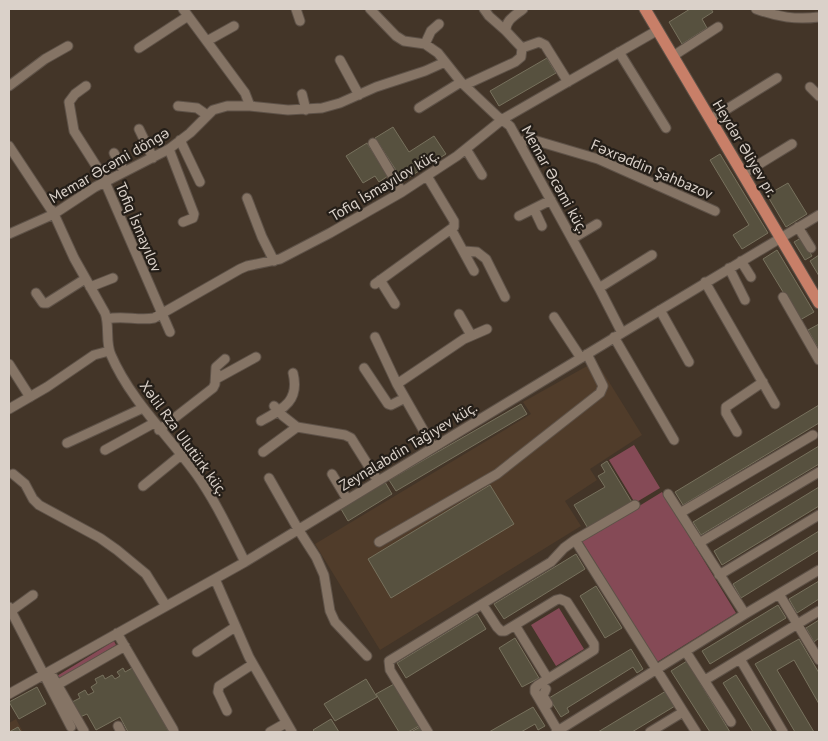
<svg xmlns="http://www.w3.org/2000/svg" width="828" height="741" viewBox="0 0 828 741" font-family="'PT Sans',sans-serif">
	<rect width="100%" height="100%" fill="#433528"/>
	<path fill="#503c2a" d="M596 361 642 435 590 469 597 480 565 501 581 526 380 650 315 544 531 414 523 402Z
		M16 719 23 732H9V723Z"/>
	<path fill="#854a56" d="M634 445 660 488 635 503 609 460Z
		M662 492 736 613 657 662 582 541Z
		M559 608 584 649 556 666 531 625Z
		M114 641 116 645 59 679 57 676Z"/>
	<path fill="#57513f" stroke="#77715d" d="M690 9H711L713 12 702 19 707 28 682 44 669 22Z
		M547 58 556 73 499 106 490 91Z
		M393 127 409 152 434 136 446 154 403 181 375 138Z
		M367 143 388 176 379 182 375 176 363 183 346 156Z
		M720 154 768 233 742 249 733 235 749 225 710 160Z
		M788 183 807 214 786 227 767 195Z
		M801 238 812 256 805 260 794 242Z
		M777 250 814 312 800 320 763 259Z
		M819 255V276L810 261Z
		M819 324V350L808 330Z
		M521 404 527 414 396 491 389 480Z
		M819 405V423L683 505 675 492Z
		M819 446V464L701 535 693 522Z
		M607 461 633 504 589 530 574 505 605 487 598 476 605 472 601 465Z
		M385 482 392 494 348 521 341 509Z
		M490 485 514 524 391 598 368 559Z
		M819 487V506L722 565 714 551Z
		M819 531V550L741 598 733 584Z
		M576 554 585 569 504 619 494 604Z
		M819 581V599L797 613 789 599Z
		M596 586 622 628 605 638 580 596Z
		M778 605 786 618 710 664 702 651Z
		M477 614 486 629 406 678 397 663Z
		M819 620V638L814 642 806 628Z
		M515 638 539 678 522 687 499 648Z
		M799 639 819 673V704L794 660 777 670 814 732H795L755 664Z
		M631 649 643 669 637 673 633 667 567 708 569 712 561 717 549 698Z
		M687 661 730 732H710L671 671Z
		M134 667 169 732H128L120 717 96 730 87 714 80 717 72 702 80 698 78 694 85 690 88 695 94 692 91 687 97 683 95 679 103 675 105 679 112 675 115 679 120 676 117 672 123 668 125 672Z
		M736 675 772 732H753L723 683Z
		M366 679 377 697 335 721 324 704Z
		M394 684 419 726 408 732H399L376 694Z
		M37 687 46 704 19 719 9 702Z
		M666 691 675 706 632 732H598Z
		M533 707 545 726 538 730 535 724 521 732H489Z
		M331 719 339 732H315L313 730Z
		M18 727 21 732H9Z
		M420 727 423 732H411Z"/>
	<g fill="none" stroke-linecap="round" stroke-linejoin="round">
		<defs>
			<path id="minor" d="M183 9 245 93 250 106
				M296 9 300 21
				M370 9 396 36 404 41 425 44 438 53 461 82 497 116 510 126 599 288 622 333
				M484 9 489 16 506 31
				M756 9C778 17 796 20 819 17
				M207 41 234 26
				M425 44 431 31 439 24
				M139 48 188 16
				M522 48 539 42 545 45 568 82
				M619 52 666 128
				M673 56 718 27
				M340 60 359 95
				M465 85 515 62 521 57 522 48 506 31C505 20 516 15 523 9
				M9 86 45 59 68 46
				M86 86 75 94 69 102 74 131 102 175 170 332
				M810 87 819 96
				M302 94 306 110
				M178 106 197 108 207 115
				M419 108 461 82
				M711 119 777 78
				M139 129 153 158
				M180 140 200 182
				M519 141H537L598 159 715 211
				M373 143 402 192
				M9 146 54 214 74 258 105 313C110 326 105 342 111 355 131 401 168 435 197 475 216 502 230 532 245 562
				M169 149 194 214 193 218 183 222
				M466 149 482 175
				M114 153 124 171
				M743 174 792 144
				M427 176 454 221V227L451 229 474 271
				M247 198 262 237 274 261
				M534 209 542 226
				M519 216 551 200
				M798 227 811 248
				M9 234 54 214 95 187 169 149 190 133 213 110 227 106H250L288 110 322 108 340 103 376 87 425 71 445 62
				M572 239 597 224
				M464 251 477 252 486 259 505 297
				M741 261 751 277
				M729 268 745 300
				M380 280 395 304
				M705 282 775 404
				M375 284 451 229
				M90 287 113 278
				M599 288 652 255
				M36 293 43 303H47L85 279
				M783 297 819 360
				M660 310 689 362
				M459 314 471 335
				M554 317 581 358
				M107 319C123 315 138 321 154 318L240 269 247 266 280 259 330 233 402 192 457 156 503 119 658 30
				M375 337 397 384 433 447
				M614 337 674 440
				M9 364 30 397
				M364 368 388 404 391 405 405 398
				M216 379 256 357
				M397 384 464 339 487 329
				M274 406 283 416 297 427 345 435 351 438 378 481
				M9 409 47 387 94 355 109 351
				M261 421C283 409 300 401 293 373
				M159 430 213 388 215 384 216 367 225 359
				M737 432 726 413V407L763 382
				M67 443 143 408
				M105 450 154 423
				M263 452 297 427
				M13 474 25 484 33 499 39 505 100 538 117 550 146 574 166 606
				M332 474 347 499
				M269 478 298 529 316 557 324 575 330 611 335 622 367 656
				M143 486 181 455
				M668 494 745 614
				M680 513 813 435
				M575 540 696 732
				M379 542 497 474 600 393 603 386 587 354
				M699 543 819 472
				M719 575 819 515
				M215 579 249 657 292 732
				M779 594 819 660
				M482 604 497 627 501 631H505L556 600 560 599 567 602 594 644V650L538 685 535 688V692L558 731
				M9 607 71 727
				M11 611 33 595
				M515 625 548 679
				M117 633 173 729 174 732
				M197 652 235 627
				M686 652 731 722
				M740 659 783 732
				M50 672 84 731
				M705 680 819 611
				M57 685 125 646
				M546 689 543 696 548 704
				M9 694 245 562 622 333 819 215
				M227 711 218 692 219 686 253 664
				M118 726 121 732
				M270 732 286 723
				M428 732 390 670 389 661 551 562 564 548 575 540 635 505
				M556 732 745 614 819 570
				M650 732 683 712"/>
			<path id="major" d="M645 9 819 303"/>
		</defs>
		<use href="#minor" stroke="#5e5248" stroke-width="11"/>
		<use href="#major" stroke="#5e5248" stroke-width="13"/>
		<use href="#minor" stroke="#857465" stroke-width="9"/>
		<use href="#major" stroke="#c87f68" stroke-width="11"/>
	</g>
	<g text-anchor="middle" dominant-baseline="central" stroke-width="4.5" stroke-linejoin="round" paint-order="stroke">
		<g font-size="15" fill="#dad1c9" stroke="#241e18">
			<text transform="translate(745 148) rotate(59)">Heydər Əliyev pr.</text>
			<text transform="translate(109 165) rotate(-30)">Memar Əcəmi döngə</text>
			<text transform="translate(652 169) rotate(23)">Fəxrəddin Şahbazov</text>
			<text transform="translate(555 179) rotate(61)">Memar Əcəmi küç.</text>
			<text transform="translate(384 185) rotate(-31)">Tofiq İsmayılov küç.</text>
			<text transform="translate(139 227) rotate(67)">Tofiq İsmayılov</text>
			<text transform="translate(184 438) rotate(54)">Xəlil Rza Ulutürk küç.</text>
			<text transform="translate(408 446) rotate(-31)">Zeynalabdin Tağıyev küç.</text>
		</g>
	</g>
	<rect width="828" height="741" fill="none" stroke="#dad1c9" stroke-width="20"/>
</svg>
